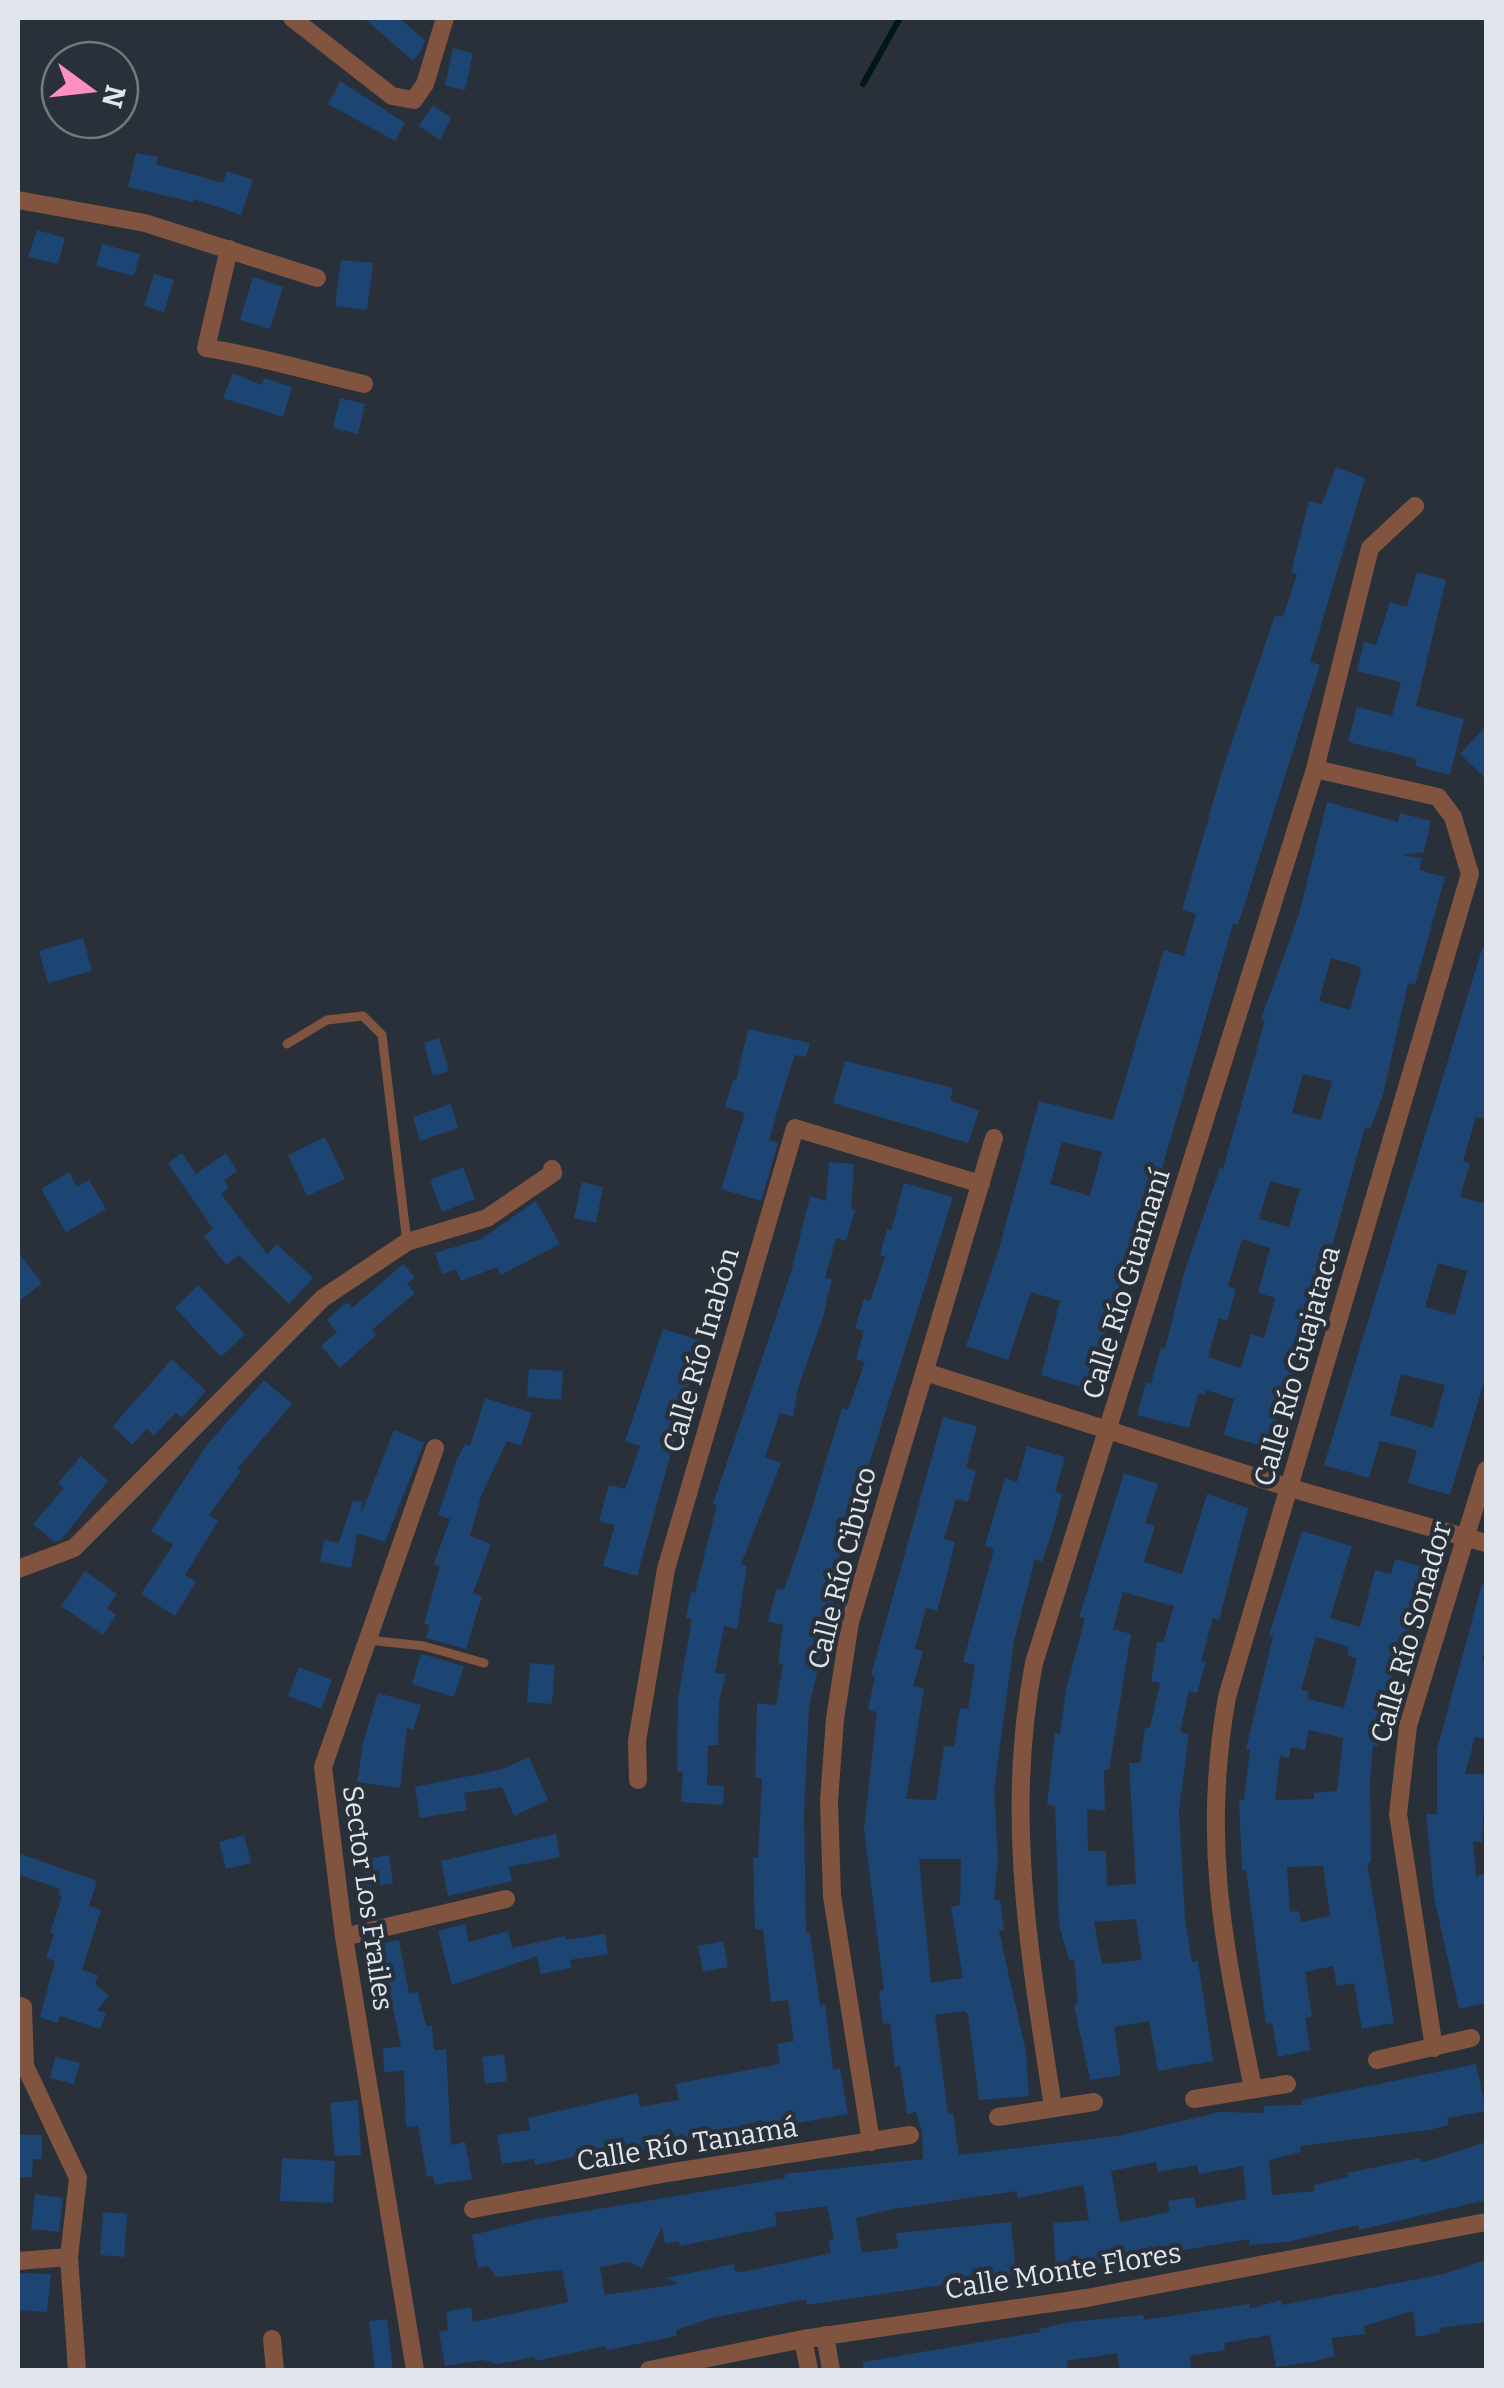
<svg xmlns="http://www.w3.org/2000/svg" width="1504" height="2388" viewBox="0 0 1504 2388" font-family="Bitter,serif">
	<rect width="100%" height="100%" fill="#293039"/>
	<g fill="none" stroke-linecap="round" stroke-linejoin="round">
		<path stroke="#001819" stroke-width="6" d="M863 84 900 18"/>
	</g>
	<path fill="#1d4573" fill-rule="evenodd" d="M364 18H399L425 40 422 50 413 61Z
		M453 48 473 53 465 90 445 86Z
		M340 81 405 123 395 141 328 104Z
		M433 105 451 118 440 140 419 126Z
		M136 153 158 157 156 164 223 183 227 171 253 180 241 215 194 199 193 202 128 187Z
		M37 230 65 238 58 264 28 257Z
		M102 244 140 254 134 276 96 266Z
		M341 260 373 263 367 310 335 306Z
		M154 274 174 280 164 312 144 306Z
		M253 277 283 287 270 329 240 320Z
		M233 373 262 385 264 378 292 387 283 417 223 398Z
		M340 398 365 404 358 434 333 428Z
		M1336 467 1365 478 1310 662 1320 665 1238 925 1233 924 1128 1285 1120 1283 1090 1390 1041 1375 1060 1301 1031 1292 1008 1360 966 1346 999 1249 1039 1101 1113 1120 1164 950 1184 956 1196 914 1182 910 1223 768 1275 615 1283 617 1297 574 1291 572 1309 501 1322 504ZM1062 1142 1102 1152 1090 1196 1050 1184Z
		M1417 572 1446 580 1416 706 1464 719 1450 775 1415 766 1417 759 1348 742 1357 707 1392 716 1401 682 1357 671 1364 642 1376 645 1390 602 1407 607Z
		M1486 726V779L1460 754Z
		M1327 802 1398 822 1400 813 1431 821 1424 852 1401 855 1422 858 1419 870 1445 877 1415 985 1408 983 1383 1095 1370 1129 1365 1127 1315 1308 1310 1307 1291 1383 1266 1447 1224 1435 1234 1399 1206 1390 1205 1395 1198 1393 1189 1428 1137 1415 1146 1382 1151 1384 1161 1348 1165 1349 1184 1273 1220 1168 1223 1169 1265 1020 1261 1019 1299 914ZM1331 958 1359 966 1361 971 1350 1010 1319 1001ZM1303 1074 1332 1081 1321 1120 1292 1113ZM1270 1181 1300 1189 1289 1227 1259 1219ZM1242 1239 1270 1248 1258 1293 1275 1298 1264 1338 1251 1334 1241 1368 1208 1357 1219 1318 1227 1321 1236 1289 1228 1286Z
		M83 938 92 971 48 983 39 951Z
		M1482 949 1486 950V1119L1476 1117 1463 1161 1470 1163 1460 1197 1486 1204V1375L1450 1495 1408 1483 1417 1450 1380 1441 1369 1478 1324 1465ZM1438 1263 1467 1271 1455 1315 1425 1307ZM1401 1374 1445 1385 1433 1428 1390 1415Z
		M748 1029 810 1043 806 1057 795 1055 787 1078 769 1140 778 1143 761 1201 721 1189 745 1113 725 1107 733 1080 736 1081Z
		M439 1038 449 1071 433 1076 424 1043Z
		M845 1061 953 1088 950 1100 979 1111 968 1143 833 1103Z
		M451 1104 458 1128 420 1141 413 1117Z
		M325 1137 345 1179 307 1196 288 1155Z
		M182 1153 196 1174 226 1153 237 1171 224 1180 229 1188 221 1194 267 1254 277 1244 313 1278 289 1304 239 1255 226 1265 204 1236 213 1229 168 1163Z
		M829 1162 854 1164 851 1209 855 1210 846 1241 836 1238 825 1278 832 1279 823 1317 798 1388 793 1417 780 1413 765 1457 781 1463 741 1564 747 1566 737 1629 724 1626 715 1673 726 1674 719 1700 718 1745H708L707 1785 724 1786 723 1805 681 1802 683 1772H677L678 1698 692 1619 686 1618 691 1592 695 1593 717 1505 713 1504 792 1269 810 1196 826 1201Z
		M463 1167 475 1199 442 1212 430 1180Z
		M69 1172 77 1187 89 1180 106 1209 66 1232 41 1189Z
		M582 1182 603 1187 596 1223 574 1218Z
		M904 1183 953 1197 837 1566 841 1567 809 1708 804 1812 806 1933H810L820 2005 825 2004 833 2070 840 2068 848 2114 764 2129 762 2120 653 2149H614L535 2165 534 2159 502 2164 497 2135 530 2130 528 2118 638 2093 640 2107 679 2100 675 2084 780 2064 777 2044 794 2041 788 2000 771 2002 763 1929H755L753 1858H758L762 1778H755L757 1703 776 1705 783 1664H778L783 1625 768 1621 777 1588 784 1590 810 1514 842 1408 848 1410 865 1362 856 1359 864 1331 855 1328 864 1299 870 1301 885 1257 880 1255 887 1229 891 1231Z
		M536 1201 560 1244 501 1275 497 1267 461 1281 456 1269 442 1274 435 1253 481 1239Z
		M18 1252 42 1283 18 1302Z
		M403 1264 415 1277 407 1284 415 1293 372 1330 376 1335 340 1368 321 1346 337 1332 327 1320 347 1302 352 1308Z
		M198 1285 245 1334 221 1357 175 1308Z
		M663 1329 702 1341 637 1576 603 1566 615 1525 599 1521 609 1485 625 1489 640 1446 625 1441Z
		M172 1359 206 1391 182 1418 176 1412 154 1436 147 1429 132 1445 113 1426Z
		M529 1369 563 1371 561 1400 527 1397Z
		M264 1380 292 1404 237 1469 241 1471 209 1515 218 1521 185 1575 196 1582 175 1616 141 1594 173 1545 151 1531 206 1446Z
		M485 1398 532 1413 521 1446 507 1441 481 1496 470 1536 491 1544 473 1593 482 1596 466 1649 426 1638 430 1625 424 1624 440 1566 434 1564 450 1519 438 1515 457 1459 465 1444 470 1446Z
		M943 1417 977 1426 966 1468 976 1471 968 1502 956 1499 944 1539 955 1542 946 1579 937 1611 926 1608 915 1649 923 1651 913 1686 924 1688 906 1799 936 1800 944 1746 954 1747 960 1708 968 1709 975 1665 963 1662 994 1549 985 1546 1005 1478 1017 1482 1027 1446 1065 1457 1055 1492 1062 1494 1054 1526 1042 1562 1035 1559 1014 1641 994 1790 998 1858 994 1900H1000L1004 1930 999 1931 1026 2052 1029 2096 979 2100 968 2014 965 2011 935 2015 948 2114 953 2113 959 2155 1118 2136 1220 2112 1265 2113 1263 2106 1302 2105 1301 2100 1476 2064 1486 2111 1447 2118 1449 2125 1429 2130 1300 2146 1301 2152 1269 2160 1272 2195 1315 2191 1314 2185 1348 2177 1347 2173 1420 2158 1421 2163 1486 2142V2200L1359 2230 1358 2225 1287 2242 1250 2245 1249 2239 1056 2271 1053 2223 1089 2220 1083 2185 1018 2198 1017 2191 893 2209 856 2218 862 2253 898 2248 896 2233 1011 2222 1016 2274 807 2305 806 2299 712 2318 676 2330 677 2336 607 2350 606 2346 535 2361V2357L497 2364 483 2360 445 2366 439 2332 448 2330 446 2312 471 2307 473 2322 568 2302 562 2270 496 2277 488 2266 478 2268 472 2235 537 2219 785 2178V2174L923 2159 922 2132 916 2112 907 2114 900 2066 895 2067 890 2023 883 2024 879 1991 884 1990 864 1829 877 1712 868 1710 875 1676 871 1675ZM919 1859H961L960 1905 951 1907 963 1978 931 1983ZM1156 2162 1158 2172 1197 2165 1199 2174 1243 2166 1246 2199 1196 2208 1194 2197 1168 2201 1170 2212 1120 2222 1111 2171ZM827 2206 834 2239 829 2240 831 2253 743 2272 735 2271 734 2264 666 2278 679 2283 673 2285 605 2295 600 2267 628 2262 642 2268 662 2227 665 2244 679 2241 680 2246 777 2226 775 2213Z
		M394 1430 424 1443 385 1542 357 1533 351 1568 320 1562 324 1540 339 1543 353 1500 362 1502 361 1514Z
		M81 1456 108 1481 61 1540 54 1542 33 1524 64 1488 58 1483Z
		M1124 1473 1158 1484 1145 1523 1155 1526 1144 1562 1182 1574 1207 1494 1248 1508 1219 1620 1213 1618 1201 1661 1206 1662 1197 1693 1189 1691 1180 1732 1189 1734 1179 1810 1185 1919 1192 1962 1198 1961 1213 2061 1158 2071 1149 2021 1114 2027 1121 2075 1090 2080 1074 2005 1078 2004 1074 1959 1069 1960 1059 1925 1055 1806 1047 1805 1055 1733 1060 1734 1066 1690 1085 1618 1079 1617ZM1123 1592 1174 1606 1163 1643 1157 1641 1151 1681 1160 1683 1150 1728H1145L1140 1763H1129L1136 1884 1107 1886 1106 1851H1088L1087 1809 1105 1811 1104 1770H1109L1131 1634 1113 1629ZM1136 1919 1142 1960 1102 1964 1094 1922Z
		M1302 1531 1352 1546 1330 1618 1360 1627 1375 1570 1391 1574 1395 1559 1427 1568 1398 1670 1394 1669 1378 1746 1373 1745 1370 1778 1371 1863H1367L1394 2023 1362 2029 1354 1983 1337 1986 1333 1966 1305 1972 1312 2016 1305 2018 1310 2050 1278 2057 1272 2023 1266 2024 1246 1870 1242 1871 1239 1800H1244L1250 1750 1246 1749 1273 1636 1269 1635ZM1316 1637 1349 1647 1347 1655 1357 1658 1344 1708 1308 1699 1309 1692 1301 1690ZM1309 1730 1343 1738 1337 1791 1314 1793V1799L1275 1800 1280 1756 1289 1758 1291 1747 1305 1750ZM1323 1866 1330 1916 1301 1922 1299 1911 1290 1912 1287 1867Z
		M85 1571 117 1594 107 1608 116 1615 103 1635 61 1606Z
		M1482 1584 1486 1585V1643L1482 1661 1486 1662V1739L1475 1737 1465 1774H1485L1482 1842H1473L1476 1877 1484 1874 1486 1886V2003L1459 2009 1434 1897 1426 1814H1437V1749Z
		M421 1654 464 1666 454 1697 412 1684Z
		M530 1663 555 1665 552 1704 527 1702Z
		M299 1667 332 1680 321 1709 288 1696Z
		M378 1693 421 1705 413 1730 407 1728 400 1788 357 1782 363 1743Z
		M529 1757 548 1800 514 1816 502 1787 464 1793 467 1810 420 1818 415 1787 503 1769Z
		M556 1834 560 1857 509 1867 512 1881 448 1896 441 1861Z
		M244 1835 251 1863 226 1869 219 1842Z
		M21 1854 97 1881 89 1906 101 1910 82 1970 98 1975 95 1984 109 1996 97 2010 106 2013 100 2029 60 2016 57 2023 40 2017 55 1961 46 1958 54 1934 50 1933 62 1897 58 1895 60 1889 18 1874Z
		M389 1855 393 1883 367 1887 362 1860Z
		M465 1924 469 1942 508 1931 512 1948 565 1936 566 1940 605 1934 608 1954 570 1960 572 1968 541 1974 537 1956 452 1985 438 1931Z
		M399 1940 409 1994 418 1992 426 2026H432L434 2050 446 2049 451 2145 465 2142 472 2179 435 2185 433 2176 427 2177 418 2126 406 2127 404 2071 384 2072 383 2048 401 2047 388 1984 371 1988 363 1947Z
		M723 1941 728 1967 703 1972 698 1946Z
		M504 2054 507 2081 485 2084 482 2057Z
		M55 2057 80 2063 74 2084 50 2078Z
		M358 2100 361 2155 335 2156 330 2103Z
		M18 2135H42V2159H33L32 2177H18Z
		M282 2158 335 2161 333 2203 280 2201Z
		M35 2194 63 2198 59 2232 31 2229Z
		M103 2212 127 2214 124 2257 100 2255Z
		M1486 2260V2322L1440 2328 1441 2332 1416 2337 1413 2311 1364 2326 1365 2334 1331 2338 1335 2356 1311 2362 1276 2367 1270 2335 1224 2343 1225 2350 1190 2356 1191 2370H1120L1117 2353 1066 2361 1068 2368 1053 2370H863V2362L1040 2332 1039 2329 1070 2322 1143 2315 1144 2320 1249 2304 1250 2309 1281 2300 1282 2305 1444 2274Z
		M18 2273 51 2274 47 2312 18 2310Z
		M387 2319 393 2370H375L369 2321Z"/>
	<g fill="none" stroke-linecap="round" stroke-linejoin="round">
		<path stroke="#80543e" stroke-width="9" d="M287 1044 327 1020 363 1016 382 1035 407 1242
			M368 1640 424 1646 484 1663"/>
		<path stroke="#80543e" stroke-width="18" d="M292 18 392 96 414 100 425 84 445 18
			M18 200 145 223 317 278
			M229 249 206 348C260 356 311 372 364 384
			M925 1372 1290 1488 1486 1543
			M18 1569 74 1548 323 1298 407 1242 487 1218 553 1173 552 1169
			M638 1780 637 1741 666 1569 795 1128 981 1184
			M344 1937 506 1899
			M18 2005 23 2007 25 2066 78 2178 69 2257 77 2370
			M1434 2048 1398 1814 1408 1726 1486 1470
			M1377 2060 1471 2038
			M1253 2088C1224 1946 1201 1843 1227 1697L1470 874 1453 817 1438 797 1315 769
			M1194 2099 1287 2084
			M1053 2107C1030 1956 1004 1816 1034 1663L1315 769 1370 548 1415 506
			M998 2117 1094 2102
			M871 2142 832 1896 829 1801 835 1719 850 1622 994 1138
			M473 2209 667 2173 910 2135
			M18 2261 69 2257
			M825 2335 831 2370
			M272 2339 275 2370
			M803 2339 809 2370
			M415 2370 344 1937 323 1767 435 1448
			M649 2370 803 2339 1087 2298 1486 2222"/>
	</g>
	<g text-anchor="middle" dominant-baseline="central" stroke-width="9" stroke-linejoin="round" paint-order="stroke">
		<g font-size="28" fill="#e1e6ec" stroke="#293039">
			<text transform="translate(1126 1284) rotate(-73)">Calle Río Guamaní</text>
			<text transform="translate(701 1350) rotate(-74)">Calle Río Inabón</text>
			<text transform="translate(1297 1366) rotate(-74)">Calle Río Guajataca</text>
			<text transform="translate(842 1568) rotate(-76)">Calle Río Cibuco</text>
			<text transform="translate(1411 1632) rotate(-74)">Calle Río Sonador</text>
			<text transform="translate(368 1898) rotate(82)">Sector Los Frailes</text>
			<text transform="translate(687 2144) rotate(-9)">Calle Río Tanamá</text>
			<text transform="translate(1063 2271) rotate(-9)">Calle Monte Flores</text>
		</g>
	</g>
	<rect width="1504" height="2388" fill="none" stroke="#e1e6ec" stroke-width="40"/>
	<g transform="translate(90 90) rotate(105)"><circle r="48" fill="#293039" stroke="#737981" stroke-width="2.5"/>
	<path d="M0-8L18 38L0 25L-18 38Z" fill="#fc8fc3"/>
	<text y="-15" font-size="28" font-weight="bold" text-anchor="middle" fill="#e1e6ec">N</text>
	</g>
</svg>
